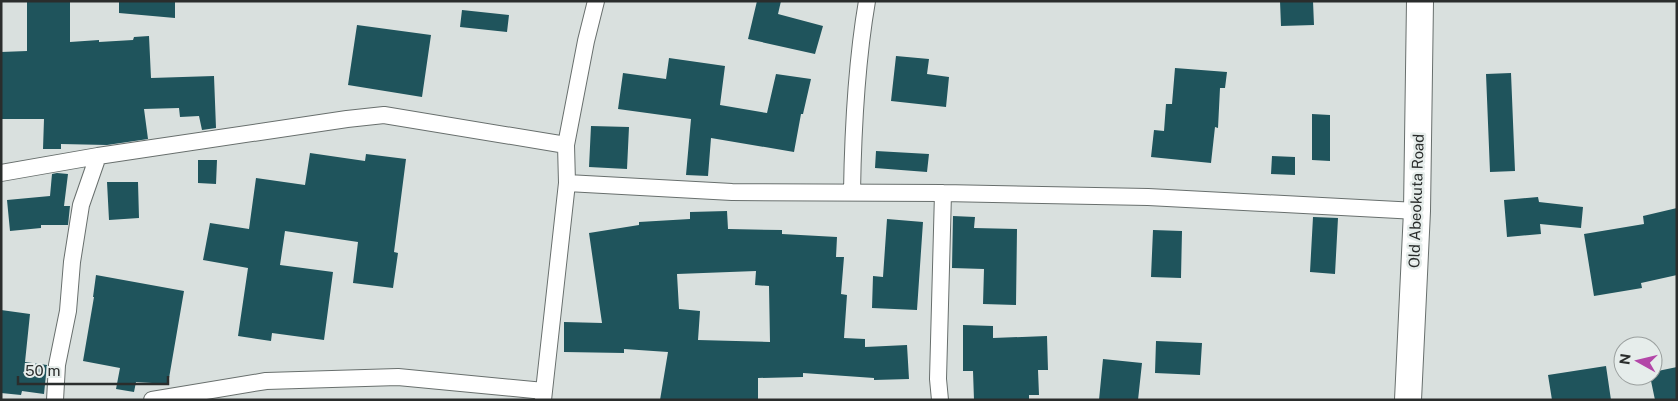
<svg xmlns="http://www.w3.org/2000/svg" width="1678" height="401" viewBox="0 0 1678 401" font-family="'Public Sans',sans-serif">
	<rect width="100%" height="100%" fill="#d9e0de"/>
	<path fill="#1f545c" fill-rule="evenodd" d="M27 1H70V42L99 40V42L133 40 134 37 149 36 151 78 214 76 216 128 202 130 199 116 180 117 179 108 144 109 148 139 107 145 61 144V149H43L44 119H1V52L27 51Z
		M119 1H175V18L119 13Z
		M757 1H781L778 14 823 26 815 54 748 39Z
		M1280 1H1313L1314 25 1281 26Z
		M462 10 509 15 507 32 460 27Z
		M357 25 431 35 422 97 348 85Z
		M896 56 929 59 927 74 949 77 946 107 891 101Z
		M669 58 725 66 720 105 767 113 776 74 811 79 803 114H801L794 152 711 138 708 176 686 175 691 119 618 109 623 73 666 79Z
		M1175 68 1227 72 1225 88H1220L1218 128 1215 127 1211 163 1151 157 1154 130 1164 131 1166 104H1172Z
		M1511 73 1515 171 1490 172 1486 74Z
		M1312 114 1330 115V161L1312 160Z
		M591 126 629 127 627 169 589 167Z
		M876 151 929 154 927 172 875 168Z
		M310 153 365 161 366 154 406 159 394 252 398 253 393 288 353 283 358 242 285 231 280 265 333 272 324 340 272 333 271 341 238 336 248 268 203 260 210 223 249 229 256 178 305 185Z
		M1272 156 1295 157V175L1271 174Z
		M198 160H217L216 184 198 183Z
		M57 173 68 174 64 206H70L68 225H41V228L10 231 7 200 50 196 52 174Z
		M107 182H138L139 218 109 220Z
		M1538 197 1539 202 1583 207 1581 228 1540 224 1541 234 1507 237 1504 200Z
		M1677 208V275L1641 283 1642 288 1594 296 1584 234 1644 224 1643 216Z
		M727 211 728 229 782 230V234L837 237 836 257H844L841 294 847 295 844 338 865 339V347L907 345 909 379 874 380V378L803 373V377L758 378V400H660L668 352 624 349V353L564 352V322L602 323 589 233 639 225V222L690 219V212ZM756 271 755 285 769 286 770 342 698 340 700 311 679 309 677 274Z
		M953 216 975 217 974 228 1017 229 1016 305 983 304 984 269 952 268Z
		M1313 217 1338 218 1335 274 1310 272Z
		M887 219 923 222 917 310 872 308 873 276 883 277Z
		M1153 230 1182 231 1181 278 1151 277Z
		M96 275 184 291 168 384 136 382 134 392 116 389 120 368 83 361 94 297H93Z
		M1 310 30 314 25 362 47 365 44 394 22 391 21 395 1 393Z
		M963 325 993 326V338L1047 336 1048 370H1038L1039 395H1029V400H974L973 371H963Z
		M1156 341 1202 343 1200 375 1155 373Z
		M1103 359 1142 363 1138 400H1099Z
		M1606 366 1611 400H1552L1548 375Z
		M1677 367V400H1655L1650 376H1653V372Z"/>
	<g fill="none" stroke-linecap="round" stroke-linejoin="round">
		<defs>
			<path id="minor" d="M1 173 98 156 347 119 384 115 566 145
				M567 183 732 192 943 193 1148 197 1417 211
				M852 192C853 128 856 65 867 1
				M55 400 57 365 68 311 72 262 81 205 98 156
				M152 400 266 381 398 377 544 391
				M543 400 567 183 566 145 586 41 596 1
				M940 400 938 379 943 193"/>
			<path id="trunk" d="M1408 400 1417 211 1420 1"/>
		</defs>
		<use href="#minor" stroke="#686f6d" stroke-width="18"/>
		<use href="#trunk" stroke="#686f6d" stroke-width="28"/>
		<use href="#minor" stroke="#fff" stroke-width="16"/>
		<use href="#trunk" stroke="#fff" stroke-width="26"/>
	</g>
	<g text-anchor="middle" dominant-baseline="central" stroke-width="5" stroke-linejoin="round" paint-order="stroke">
		<g font-size="15" fill="#2a2d2c" stroke="#e6edeb">
			<text transform="translate(1416 201) rotate(-88)">Old Abeokuta Road</text>
		</g>
	</g>
	<rect width="1678" height="401" fill="none" stroke="#2a2d2c" stroke-width="5"/>
	<g transform="translate(1638 361) rotate(278)"><circle r="24" fill="#e6edeb" stroke="#9ba09f"/>
	<path d="M0-4L9 19L0 12L-9 19Z" fill="#b347a8"/>
	<text y="-8" font-size="14" font-weight="bold" text-anchor="middle" fill="#2a2d2c">N</text>
	</g>
	<path d="M18 376v8h150v-8" fill="none" stroke="#2a2d2c" stroke-width="2.5"/>
	<text x="25" y="376" font-size="15" fill="#2a2d2c" stroke="#e6edeb" stroke-width="4" paint-order="stroke">50 m</text>
</svg>
